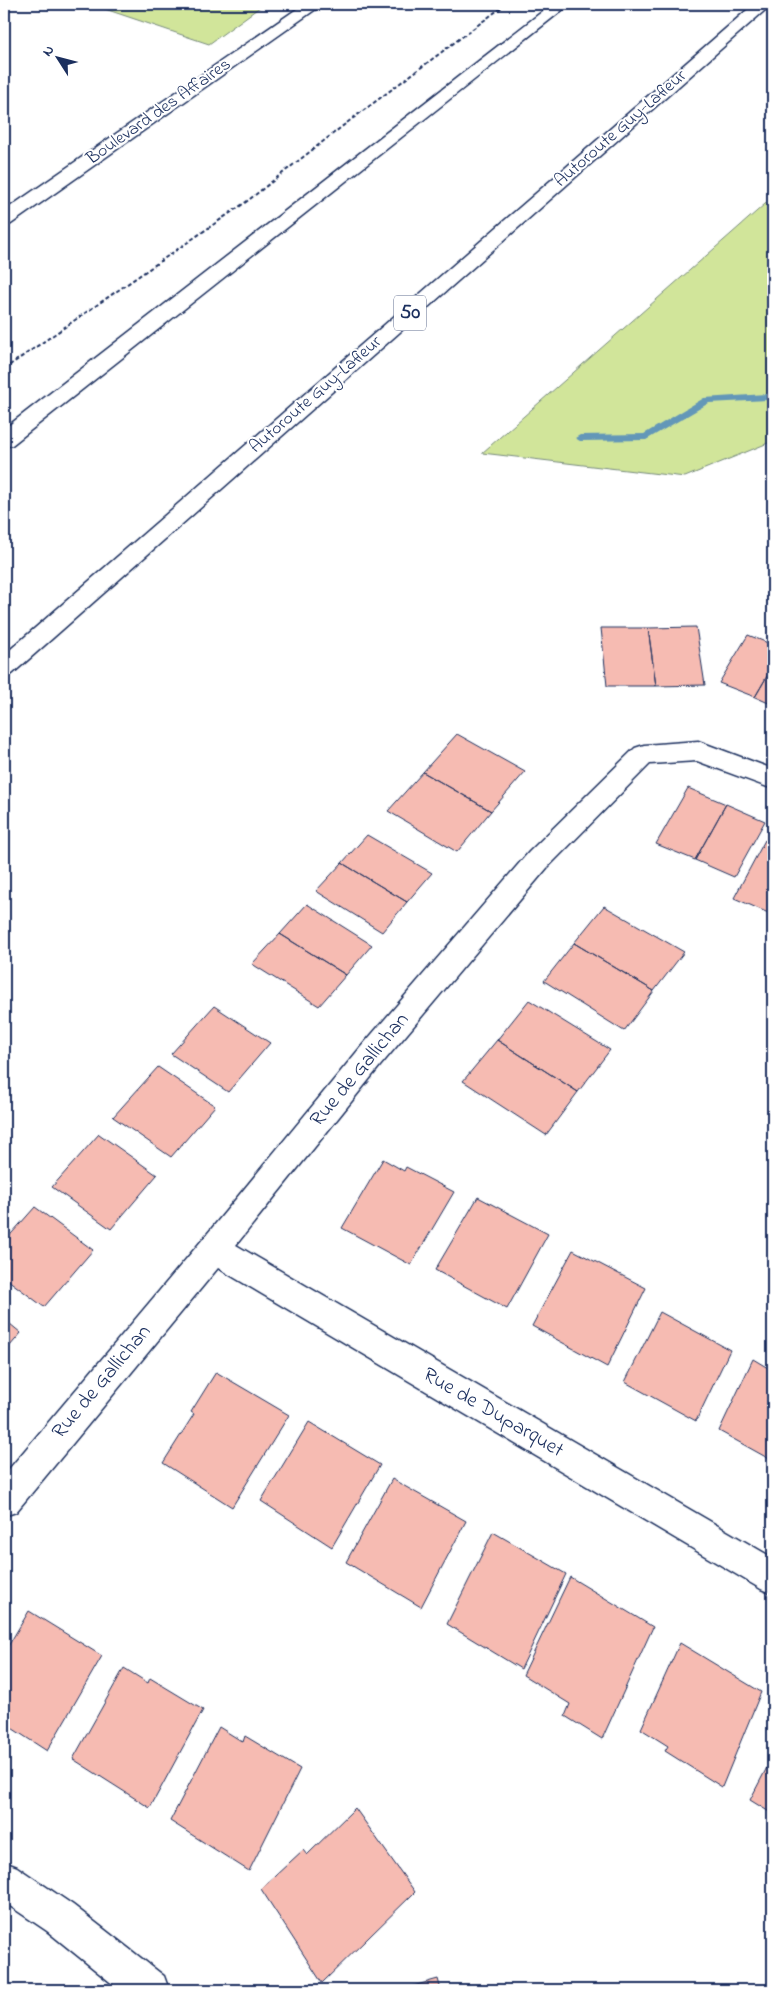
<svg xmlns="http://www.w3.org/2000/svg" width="777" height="1994" viewBox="0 0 777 1994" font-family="'Indie Flower',sans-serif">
	<rect width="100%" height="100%" fill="#fff"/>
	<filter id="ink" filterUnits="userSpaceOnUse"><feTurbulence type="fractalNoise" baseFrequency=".02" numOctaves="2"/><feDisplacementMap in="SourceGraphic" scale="10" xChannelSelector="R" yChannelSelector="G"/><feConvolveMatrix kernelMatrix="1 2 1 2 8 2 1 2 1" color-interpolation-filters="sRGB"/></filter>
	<g filter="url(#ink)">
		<path fill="#d1e59a" stroke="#768a7c" d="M90 4H264L209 44Z
			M773 197V441L685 477 482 453Z"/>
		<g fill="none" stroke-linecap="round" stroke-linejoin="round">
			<path fill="#6397b8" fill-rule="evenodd" d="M773 390V398L768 400 709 403 646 440 580 441 575 438 580 435 644 434 704 398 766 394Z"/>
		</g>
		<path fill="#f6bbb2" stroke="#1b2f5e" d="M696 627 705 685 656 686 648 628Z
			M601 628H648L656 686H607Z
			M748 635 773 645V666L755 697 719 683Z
			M773 666V705L755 697Z
			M457 734 525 772 491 811 423 772Z
			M423 772 491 811 457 852 388 811Z
			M688 788 726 804 695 860 656 844Z
			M726 804 765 821 734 877 695 860Z
			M367 835 432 873 407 902 342 863Z
			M765 840 773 843V915L734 898Z
			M342 863 407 902 382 932 316 891Z
			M307 904 372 945 346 975 280 934Z
			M604 906 684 952 654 991 574 943Z
			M280 934 346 975 319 1006 252 964Z
			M574 943 654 991 624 1031 544 981Z
			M529 1000 610 1050 578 1092 497 1040Z
			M214 1006 270 1043 228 1092 171 1054Z
			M497 1040 578 1092 546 1135 463 1081Z
			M158 1067 215 1106 171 1157 113 1117Z
			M99 1134 157 1175 111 1229 52 1187Z
			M383 1159 404 1171 406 1167 454 1192 411 1265 342 1228Z
			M478 1197 548 1234 507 1309 435 1270Z
			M35 1207 93 1250 44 1307 4 1277V1242Z
			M573 1250 646 1288 607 1367 532 1326Z
			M660 1312 730 1350 696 1421 625 1382Z
			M4 1319 21 1333 4 1353Z
			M753 1359 773 1371V1461L719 1431Z
			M216 1372 289 1415 232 1507 163 1463 194 1414 191 1412Z
			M309 1422 380 1465 332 1547 261 1501Z
			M392 1479 466 1521 421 1607 346 1562Z
			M493 1532 566 1574 521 1669 447 1624Z
			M570 1577 653 1627 602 1739 565 1716 570 1704 523 1675Z
			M29 1611 102 1656 47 1751 4 1723V1653Z
			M680 1643 761 1692 722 1787 665 1751 668 1746 641 1729Z
			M124 1668 148 1683 150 1678 203 1710 150 1808 73 1759Z
			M219 1727 243 1742 245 1736 300 1769 249 1871 170 1821Z
			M773 1756V1831L771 1813 750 1800Z
			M355 1808 415 1892 322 1983 261 1889 303 1850 307 1855Z
			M438 1979 441 1990H399Z"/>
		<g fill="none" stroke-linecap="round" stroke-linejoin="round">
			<defs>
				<path id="minor" d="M304 4H323L11 224 4 226V211Z
					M698 741 773 769V789L697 761 650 764 547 868 380 1066 236 1245 773 1558V1594L761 1589 218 1268 16 1512 4 1516V1475L203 1239 360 1048 529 852 635 748 644 745Z
					M4 1862 17 1867 73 1905 164 1976 169 1990H120L47 1931 4 1902Z"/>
				<path id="highway" d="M552 4H570L12 445 4 447V429Z
					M754 4H772L12 674 4 677V655Z"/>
			</defs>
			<use href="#minor" stroke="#1b2f5e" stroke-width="3"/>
			<use href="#highway" stroke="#1b2f5e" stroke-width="3"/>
			<path stroke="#1b2f5e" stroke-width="2" stroke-dasharray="4 2.5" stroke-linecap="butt" d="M4 369 246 202 344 125 506 4"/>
			<use href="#minor" fill="#fff" fill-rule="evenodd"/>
			<use href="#highway" fill="#fff" fill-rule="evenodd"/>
		</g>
	</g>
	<g text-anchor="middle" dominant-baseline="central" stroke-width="4" stroke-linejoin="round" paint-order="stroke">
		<g font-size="18" fill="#1b2f5e" stroke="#fff">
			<text transform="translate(159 112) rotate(-35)">Boulevard des Affaires</text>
			<text transform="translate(621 129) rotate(-41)">Autoroute Guy-Lafleur</text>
			<text transform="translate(316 395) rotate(-41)">Autoroute Guy-Lafleur</text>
		</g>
		<rect fill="#fff" stroke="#5f6d8e" stroke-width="1" x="394" y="295.5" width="32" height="35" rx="4"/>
		<g font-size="20" font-weight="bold" fill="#1b2f5e">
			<text x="410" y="313">50</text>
		</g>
		<g font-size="21" fill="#1b2f5e" stroke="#fff">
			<text transform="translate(360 1070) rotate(-50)">Rue de Gallichan</text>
			<text transform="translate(102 1382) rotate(-50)">Rue de Gallichan</text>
			<text transform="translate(493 1413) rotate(30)">Rue de Duparquet</text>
		</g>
	</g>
	<rect width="777" height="1994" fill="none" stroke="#fff" stroke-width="20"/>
	<rect x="10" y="10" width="757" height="1974" fill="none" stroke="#1b2f5e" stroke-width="2" filter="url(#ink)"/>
	<g transform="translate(58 58) rotate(306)" stroke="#ffffff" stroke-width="4" paint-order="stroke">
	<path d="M0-4L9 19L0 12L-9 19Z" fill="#1b2f5e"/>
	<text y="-8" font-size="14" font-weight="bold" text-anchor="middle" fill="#1b2f5e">N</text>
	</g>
</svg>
